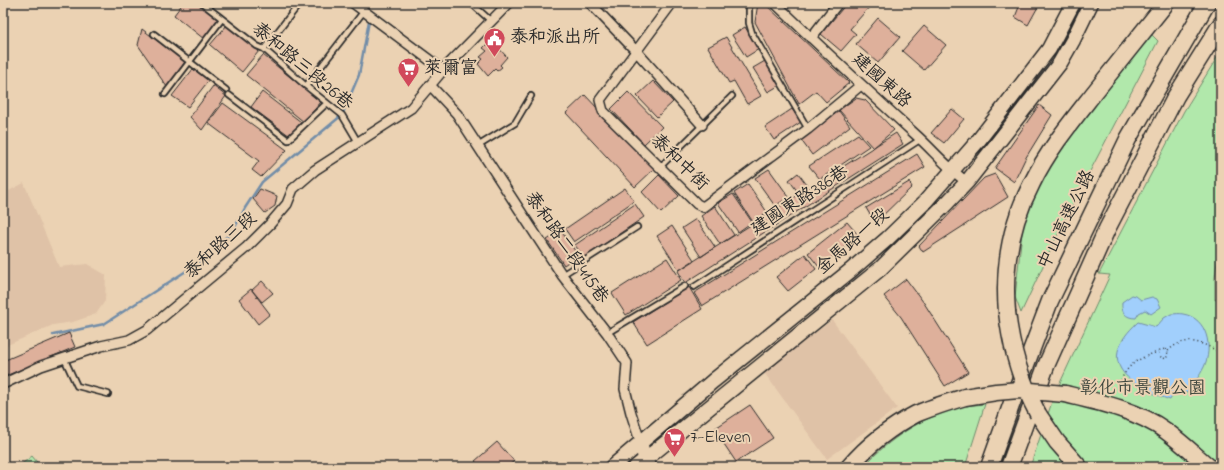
<svg xmlns="http://www.w3.org/2000/svg" width="1224" height="470" viewBox="0 0 1224 470" font-family="'Indie Flower','LXGW WenKai TC',sans-serif">
	<rect width="100%" height="100%" fill="#ebd2b3"/>
	<filter id="ink" filterUnits="userSpaceOnUse"><feTurbulence type="fractalNoise" baseFrequency=".025" numOctaves="2"/><feDisplacementMap in="SourceGraphic" scale="8" xChannelSelector="R" yChannelSelector="G"/><feConvolveMatrix kernelMatrix="1 2 1 2 8 2 1 2 1" color-interpolation-filters="sRGB"/></filter>
	<g filter="url(#ink)">
		<path fill="#dfc2a7" d="M24 183 59 267 87 264 106 275 105 301 96 314 73 322 53 325 3 347V194Z
			M832 320 897 408 827 459 763 371Z"/>
		<path fill="#b1e8ab" stroke="#6e8a6b" d="M1146 29 1158 41 1065 219 1021 313 1015 297 1024 214 1053 155Z
			M1221 51V229L1215 278V300L1221 297V467H1030L1054 396 1110 275 1099 274 1184 111Z
			M985 404 965 467H863C889 439 922 417 960 407 968 405 977 405 985 404Z
			M32 456 41 467H18Z"/>
		<path fill="#a1cffc" stroke="#728da8" d="M1132 295 1136 296 1141 300 1152 297 1157 299 1161 307 1151 314 1145 310 1139 313 1136 318C1125 318 1121 312 1122 302Z
			M1171 314C1175 314 1180 313 1183 314 1208 318 1213 348 1204 367 1200 376 1193 384 1187 393 1178 390 1174 392 1170 400 1128 385 1094 362 1138 322L1156 327 1164 318Z"/>
		<g fill="none" stroke-linecap="round" stroke-linejoin="round">
			<path stroke="#728da8" stroke-width="2.5" d="M53 335 104 324 197 264 233 231 245 208 262 182 342 115 359 75 369 21 368 17"/>
		</g>
		<path fill="#deb09b" stroke="#2b2b2b" d="M183 3H199L219 19 204 39 174 15Z
			M758 3H764L849 83 826 102 816 91 799 104 755 22Z
			M847 3H870L871 5 850 29 856 34 841 51 821 34Z
			M1007 3H1035L1039 5 1028 25 1015 17 1019 7Z
			M878 18 900 37 878 63 856 44Z
			M227 25 259 51 242 72 210 45Z
			M924 26 946 45 924 70 902 51Z
			M745 27 759 49 746 57 732 35Z
			M142 29 185 62 167 87 138 45Z
			M726 37 761 96 747 104 734 81 729 83 708 47Z
			M491 40 507 57 500 65 502 67 497 71 495 69 488 76 478 64 483 59 480 57 487 51 483 48Z
			M263 55 321 102 304 122 246 75Z
			M765 61 780 85 768 92 753 68Z
			M193 69 209 80 188 107 172 96Z
			M653 81 673 102 657 117 637 96Z
			M213 86 226 96 202 130 190 117Z
			M262 92 301 122 290 136 251 107Z
			M628 92 662 127 644 144 611 109Z
			M585 95 654 169 635 187 566 113Z
			M856 98 865 100 894 130 873 148 839 110Z
			M223 103 287 150 261 177 252 170 259 161 208 123Z
			M1039 105 1052 115 1025 159 1014 182 995 168Z
			M792 109 801 122 774 140 765 127Z
			M952 109 964 119 944 143 931 133Z
			M839 111 850 126 812 155 801 140Z
			M896 133 903 144 685 283 678 271Z
			M858 134 869 146 820 179 809 166Z
			M917 154 925 167 702 306 694 293Z
			M769 169 789 197 775 206 755 178Z
			M798 173 807 185 798 192 789 180Z
			M995 174 1008 197 923 252 919 246 984 178Z
			M659 175 679 196 661 213 642 192Z
			M909 182 912 187 875 223 866 208Z
			M748 184 767 212 753 222 734 193Z
			M625 188 634 201 574 242 565 229Z
			M260 189 277 196 275 206 265 213 253 199Z
			M733 194 752 222 738 232 718 203Z
			M635 204 644 217 584 258 575 245Z
			M715 206 734 235 720 244 701 216Z
			M696 219 715 247 701 257 682 228Z
			M847 222 859 236 819 267 808 253Z
			M672 226 694 260 679 270 657 236Z
			M561 231 578 255 564 265 547 240Z
			M805 254 816 269 788 291 776 277Z
			M667 258 681 280 626 315 612 293Z
			M906 279 924 303 968 372 945 386 901 317 884 296Z
			M262 281 273 293 262 302 252 290Z
			M689 287 702 309 647 344 633 322Z
			M251 289 270 314 258 324 239 299Z
			M69 333 75 347 3 377V361Z
			M750 405 773 438 736 462 714 429Z
			M497 442 514 461 507 467H480L475 461Z
			M550 461 554 467H541Z"/>
		<g fill="none" stroke-linecap="round" stroke-linejoin="round">
			<defs>
				<path id="lane" d="M202 3 257 46 264 49 306 86 342 115 358 142
					M471 3 491 21
					M749 3V23L752 33 808 129
					M154 34 226 90
					M264 49 300 3
					M306 86 364 11
					M165 94 222 19
					M229 95 288 140 327 103
					M478 146 515 123 531 96
					M660 167 732 96
					M562 275 637 227
					M694 287 921 139
					M607 333 685 286
					M64 358 77 386 108 394"/>
				<path id="street" d="M353 3 443 70
					M590 3 636 51 702 125
					M672 3 600 100 603 111 697 204 703 207 808 129 861 85
					M775 3C821 48 868 91 915 134 933 150 947 168 967 182
					M811 38 838 3
					M430 85 457 114 562 275 607 333 627 363 625 389 631 413 641 444
					M3 384 41 366 101 346 129 340 147 330 247 247 270 224 287 204 293 189 315 170 411 108 443 70 509 3"/>
				<path id="secondary" d="M641 444 645 460 650 467"/>
				<path id="primary" d="M612 467 713 381 850 271 887 239 924 203 978 141 1049 49 1073 3
					M636 467 880 269 947 203 967 182 1060 63 1073 40 1091 3"/>
				<path id="highway" d="M1007 312C1003 267 1011 223 1032 183 1048 150 1072 121 1094 93 1118 63 1142 33 1166 3
					M1065 394C1099 402 1137 410 1166 431 1181 442 1195 455 1209 467
					M1038 414 1057 442 1079 467
					M849 467C867 446 891 427 916 414 932 407 949 402 965 397
					M989 467 1022 375 1050 301 1128 139 1207 3
					M1009 467 1046 366 1107 229 1176 96 1221 24"/>
			</defs>
			<use href="#lane" stroke="#2b2b2b" stroke-width="8"/>
			<use href="#street" stroke="#2b2b2b" stroke-width="12"/>
			<use href="#secondary" stroke="#2b2b2b" stroke-width="16"/>
			<use href="#primary" stroke="#2b2b2b" stroke-width="17"/>
			<use href="#highway" stroke="#2b2b2b" stroke-width="19"/>
			<path stroke="#2b2b2b" stroke-width="1.5" stroke-dasharray="1 3" stroke-linecap="butt" d="M1166 349 1168 354 1166 359 1161 357 1158 352 1160 350Z
				M1168 351C1183 336 1200 341 1217 351
				M1120 384C1125 365 1141 357 1158 352"/>
			<use href="#lane" stroke="#ebd2b3" stroke-width="4.5"/>
			<use href="#street" stroke="#ebd2b3" stroke-width="9"/>
			<use href="#secondary" stroke="#ebd2b3" stroke-width="13"/>
			<use href="#primary" stroke="#ebd2b3" stroke-width="14"/>
			<use href="#highway" stroke="#ebd2b3" stroke-width="16"/>
			<defs>
				<path id="highway-bridge" d="M1007 312C1011 348 1021 382 1038 414
					M965 397 996 392 1019 390 1065 394"/>
			</defs>
			<use href="#highway-bridge" stroke="#2b2b2b" stroke-width="19" stroke-linecap="butt"/>
			<use href="#highway-bridge" stroke="#ebd2b3" stroke-width="16"/>
		</g>
	</g>
	<defs>
		<symbol id="civic-pin" viewBox="-11 -11 22 30"><path d="M0 17L-7.5 6A9.5 9.5 0 1 1 7.5 6Z" fill="#d1495b" stroke="#ebd2b3"/><path d="M-.6-6.5H3V-4.5H.6V-3L4-1V1h2V6H-6V1h2V-1L-.6-3ZM-1.2 2.5V6h2.4V2.5Z" fill="#fff"/></symbol>
		<symbol id="supermarket-pin" viewBox="-11 -11 22 30"><path d="M0 17L-7.5 6A9.5 9.5 0 1 1 7.5 6Z" fill="#d1495b" stroke="#ebd2b3"/><path d="M-6-5.5h2.5l.6 2H6L4.5 2H-2.5L-4.4-4H-6ZM-1.5 3.2a1.3 1.3 0 1 0 .1 0ZM3 3.2a1.3 1.3 0 1 0 .1 0Z" fill="#fff"/></symbol>
	</defs>
	<g fill-rule="evenodd">
		<use href="#civic-pin" x="482" y="26" width="25" height="34"/>
		<use href="#supermarket-pin" x="396" y="56" width="25" height="34"/>
		<use href="#supermarket-pin" x="662" y="426" width="25" height="34"/>
	</g>
	<g text-anchor="middle" dominant-baseline="central" stroke-width="4" stroke-linejoin="round" paint-order="stroke">
		<g font-size="18" fill="#2b2b2b" stroke="#ebd2b3" text-anchor="start">
			<text x="510" y="38">泰和派出所</text>
			<text x="424" y="69">萊爾富</text>
			<text x="690" y="438">7-Eleven</text>
		</g>
		<g font-size="18" fill="#2b2b2b" stroke="#ebd2b3">
			<text transform="translate(302 67) rotate(40)">泰和路三段26巷</text>
			<text transform="translate(881 81) rotate(42)">建國東路</text>
			<text transform="translate(679 163) rotate(44)">泰和中街</text>
			<text transform="translate(800 201) rotate(-33)">建國東路386巷</text>
			<text transform="translate(1067 220) rotate(-64)">中山高速公路</text>
			<text transform="translate(853 242) rotate(-41)">金馬路一段</text>
			<text transform="translate(221 246) rotate(-42)">泰和路三段</text>
			<text transform="translate(566 248) rotate(55)">泰和路二段415巷</text>
		</g>
		<g font-size="18" fill="#3f473e" stroke="#ebd2b3">
			<text x="1143" y="389">彰化市景觀公園</text>
		</g>
	</g>
	<rect width="1224" height="470" fill="none" stroke="#ebd2b3" stroke-width="16"/>
	<rect x="8" y="8" width="1208" height="454" fill="none" stroke="#2b2b2b" stroke-width="1.5" filter="url(#ink)"/>
</svg>
